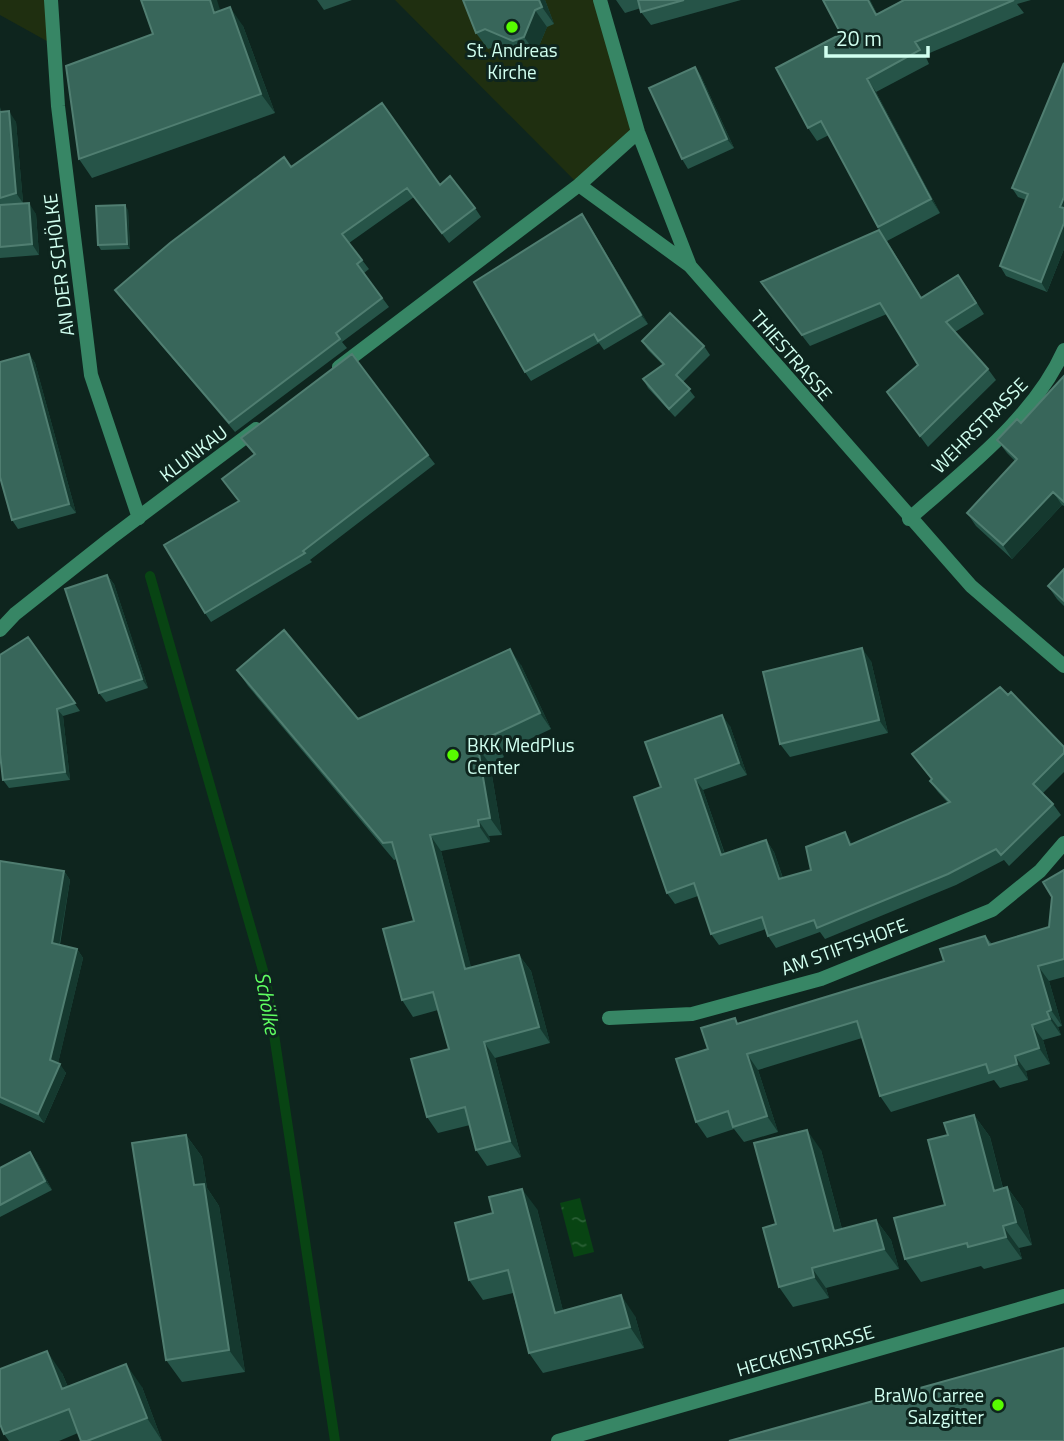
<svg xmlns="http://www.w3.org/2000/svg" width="1064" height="1441" viewBox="0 0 1064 1441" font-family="'Titillium Web',sans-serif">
	<defs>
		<pattern id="water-ripples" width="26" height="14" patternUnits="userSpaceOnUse" patternTransform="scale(1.75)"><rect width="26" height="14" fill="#084413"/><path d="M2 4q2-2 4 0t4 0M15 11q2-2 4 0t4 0" fill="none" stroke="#2b6036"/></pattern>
	</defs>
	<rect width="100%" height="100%" fill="#0e251e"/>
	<path fill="#1f2f10" d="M0 0H51L54 45 0 15Z
		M395 0H600L638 132 579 185Z"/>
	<path fill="url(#water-ripples)" d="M580 1198 594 1252 574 1257 560 1203Z"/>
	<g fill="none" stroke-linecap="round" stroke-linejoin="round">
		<path stroke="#084413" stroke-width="10" d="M150 576 266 981 335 1441"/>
		<path stroke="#378665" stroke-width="14" d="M51 0 58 106 91 375 139 518
			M600 0 638 132 690 266 971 586 1064 666
			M579 185 689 265
			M339 367 579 185 638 132
			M909 519C965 469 1033 419 1064 350
			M0 630 15 614 111 538 256 429
			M609 1018 692 1014 821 979 992 910 1040 871 1064 843
			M558 1441 1064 1296"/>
	</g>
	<path fill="#265448" d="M317 0H352L324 10Z
		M545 0 554 24 547 27 536 53 525 57 497 46 488 49 476 33Z
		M616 0H741L651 25 641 12V8L625 13Z
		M870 0 877 14 904 0H1031L1017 4 1024 13 925 55 929 64 876 92 940 213 887 241 921 297 966 286 984 314 955 332 988 369 996 380 928 447 887 392 918 365 887 314 810 346 761 282 879 230 829 135 817 141 808 128 841 34Z
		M220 11 243 26 275 113 92 178 79 159Z
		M1064 63V249L1047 292 1006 276 1000 266 1026 200 1018 197 1012 188Z
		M695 67 701 76 734 148 688 169 682 159Z
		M0 107 1 112 16 122 23 203 21 204 36 214 39 255 0 258Z
		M291 167 440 185 475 208 481 217 449 243 414 197 349 243 369 269 364 273 389 307 342 342 347 348 235 432 122 299 115 290Z
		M128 210 130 249 101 250 98 245Z
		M588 223 648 324 604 350 599 343 531 381 525 372Z
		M642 341 704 346 710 355 683 382 695 397 675 417 648 388 643 379 663 365 648 350Z
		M29 354 35 363 76 513 18 529 12 520Z
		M1064 376V506L1062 505 1012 559 976 526 967 513 1015 461 1007 453 997 440 1021 423Z
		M241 438 428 455 435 464 310 560 312 562 211 622 205 613 238 501 254 454Z
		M1064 569V606L1057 599 1048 586Z
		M107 575 114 584 148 688 106 702 99 693Z
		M28 637 80 711 63 716 70 780 9 788 3 780Z
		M871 661 888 733 790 757 780 744Z
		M521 665 551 729 502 752 504 757 490 764 502 835 489 836 490 842 441 851 471 968 519 955 531 971 550 1043 495 1058 521 1157 487 1166 476 1150 470 1125 438 1133 427 1117 449 1049 438 1010 413 1017 402 1000 414 921 397 859 394 860 248 686 237 670 358 719Z
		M1008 695 1064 747V772L1043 793 1053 804 1061 815 1009 866 1004 860 956 885 825 939 820 932 776 948 768 936 766 929 719 945 711 934 698 896 675 904 667 893 661 787 730 726 747 775 703 790 725 854 766 840 774 852 783 878 811 870 853 844 948 803 938 792 930 781 931 779 912 754Z
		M0 861 64 871 70 880 60 945 77 949 83 958 58 1063 66 1073 44 1123 0 1103Z
		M1064 870V977L1049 981 1062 1026 1058 1027 1061 1035 1043 1040 1050 1064 1026 1071 1028 1080 1000 1088 994 1080 891 1112 880 1096 862 1038 758 1070 778 1132 744 1142 734 1129 707 1138 696 1122 708 1049 739 1024 944 961 985 936 992 944 1049 927Z
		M974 1115 990 1137 1003 1188 1007 1187 1023 1209 1032 1245 1019 1248 1022 1259 984 1269 981 1266 921 1282 905 1259 945 1205 948 1135Z
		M186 1135 202 1157 207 1188 219 1206 245 1372 182 1382 166 1360Z
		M821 1150 842 1229 876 1220 891 1240 899 1269 826 1288 829 1298 793 1307 779 1287 776 1224Z
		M37 1162 52 1190 0 1217V1168Z
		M537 1209 563 1311 635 1316 644 1348 543 1373 529 1353 513 1293 483 1300 469 1280Z
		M62 1373 68 1387H142L162 1441H81L78 1433 59 1441H9L4 1434Z"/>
	<path fill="#15392f" d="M210 0H217L227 32 214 13Z
		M539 0H545L554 24 542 7Z
		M868 0H870L885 29 876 15Z
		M230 7 243 26 275 113 261 94Z
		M535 10 547 27 536 53 524 37Z
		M695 67 701 76 734 148 727 139Z
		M867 79 876 92 940 213 931 199Z
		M9 111 16 122 23 203 16 193Z
		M1064 197V212L1060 207Z
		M29 203 36 214 39 255 32 244Z
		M125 205 128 210 130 249 127 244Z
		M582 214 588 223 648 324 641 315Z
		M1064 223V249L1047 292 1041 282Z
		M879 230 887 241 928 309 921 298Z
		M29 354 35 363 76 513 69 504Z
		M1053 492 1062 505 1012 559 1003 545Z
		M107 575 114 584 148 688 142 679Z
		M862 648 871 661 888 733 879 720Z
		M510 649 521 665 551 729 540 713Z
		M57 709 63 716 70 780 65 772Z
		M722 715 730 726 747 775 739 763Z
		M491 736 502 752 504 757 493 741Z
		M478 748 490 764 502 835 490 818Z
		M695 779 703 790 729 867 721 855Z
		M478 820 489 836 490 842 479 826Z
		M845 832 852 843 858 856 850 845Z
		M430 835 441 851 476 986 465 969Z
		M766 840 774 852 787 891 779 879Z
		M64 871 70 880 58 952 52 943Z
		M77 949 83 958 57 1068 50 1060Z
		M519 955 531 971 550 1043 539 1027Z
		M1038 966 1049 981 1062 1026 1051 1010Z
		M1047 1012 1058 1027 1061 1035 1050 1019Z
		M1032 1025 1043 1040 1050 1064 1039 1048Z
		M484 1042 495 1058 521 1157 510 1141Z
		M747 1054 758 1070 778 1132 767 1116Z
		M1015 1056 1026 1071 1028 1080 1017 1064Z
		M60 1064 66 1073 44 1123 38 1114Z
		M974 1115 990 1137 1009 1213 994 1191Z
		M807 1130 821 1150 848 1252 834 1231Z
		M186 1135 202 1157 207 1188 219 1206 245 1372 229 1350 194 1185Z
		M30 1152 37 1162 52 1190 45 1181Z
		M1007 1187 1023 1209 1032 1245 1016 1222Z
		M522 1189 537 1209 569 1334 555 1313Z
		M876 1220 891 1240 899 1269 884 1249Z
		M1003 1226 1019 1248 1022 1259 1006 1237Z
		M812 1268 826 1288 829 1298 814 1277Z
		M621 1295 635 1316 644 1348 630 1327Z
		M47 1351 62 1373 78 1411 62 1389Z
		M126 1364 142 1387 162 1441 147 1418Z"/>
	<path fill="#38665a" stroke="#507e71" stroke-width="2" d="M141 0H210L214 13 230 7 261 94 79 159 66 66 153 34Z
		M463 0H539L542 7 535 10 524 37 513 41 485 29 476 33Z
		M638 0H684L641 12Z
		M823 0H868L876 15 904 0H1014L915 42 920 50 867 79 931 199 878 227 821 121 808 128 776 68 841 34Z
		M1064 63V197L1060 207 1064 208V223L1041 282 1000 266 1028 194 1012 188Z
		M695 67 727 139 682 159 649 88Z
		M382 103 440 185 450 176 475 208 442 233 407 188 342 234 362 260 357 264 382 298 336 333 340 339 229 423 115 290 170 243 284 157 291 167Z
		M9 111 16 193 0 198V112Z
		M29 203 32 244 0 247V205Z
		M125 205 127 244 98 245 96 206Z
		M582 214 641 315 598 341 594 334 525 372 474 282Z
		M879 230 921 298 958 275 976 303 946 322 988 369 920 436 887 392 918 365 880 303 802 335 761 282Z
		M670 313 704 346 676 375 690 389 669 409 643 379 664 364 642 341Z
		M29 354 69 504 12 520 0 477V362Z
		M352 354 428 455 303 551 305 553 205 613 164 545 239 501 222 479 255 454 241 438Z
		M1064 376V502L1053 492 1003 545 967 513 1017 459 997 440 1017 419 1021 423Z
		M1064 569V601L1048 586Z
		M107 575 142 679 99 693 65 589Z
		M284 630 358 719 510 649 540 713 491 736 493 741 478 748 490 818 478 820 479 826 430 835 465 969 519 955 539 1027 484 1042 510 1141 476 1150 465 1107 427 1117 411 1059 449 1049 433 992 402 1000 383 929 414 921 392 842 383 843 237 670Z
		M28 637 75 703 57 709 65 772 3 780 0 754V655Z
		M862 648 879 720 780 744 763 672Z
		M1000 687 1008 695 1011 692 1064 747V753L1033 784 1053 804 1001 855 996 849 948 874 817 928 814 920 768 936 762 917 711 934 694 883 667 893 634 797 661 787 645 742 722 715 739 763 695 779 721 855 766 840 779 879 811 870 806 847 845 832 850 845 950 802 930 781 932 779 912 754Z
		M0 861 64 871 52 943 77 949 50 1060 60 1064 38 1114 0 1097Z
		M1064 870V959L1038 966 1051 1010 1047 1012 1050 1019 1032 1025 1039 1048 1015 1056 1017 1064 989 1073 986 1064 880 1096 857 1021 747 1054 767 1116 733 1127 728 1111 696 1122 676 1059 708 1049 701 1028 735 1018 737 1024 944 961 940 949 985 936 989 945 1049 927 1052 897 1043 882Z
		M974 1115 994 1191 1007 1187 1016 1222 1003 1226 1006 1237 968 1247 967 1243 905 1259 894 1218 945 1205 928 1140 948 1135 944 1123Z
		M807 1130 834 1231 876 1220 884 1249 812 1268 814 1277 779 1287 763 1228 776 1224 754 1143Z
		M186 1135 194 1185 204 1184 229 1350 166 1360 132 1143Z
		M30 1152 45 1181 0 1205V1168Z
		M522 1189 555 1313 621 1295 630 1327 529 1353 508 1270 469 1280 455 1223 493 1213 489 1197Z
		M1064 1348V1441H729Z
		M47 1351 62 1389 126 1364 147 1418 87 1441H81L69 1409 4 1434 0 1424V1369Z"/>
	<g fill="#58fc00" stroke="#0e251e" stroke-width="2.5">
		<circle cx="512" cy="27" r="7"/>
		<circle cx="453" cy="755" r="7"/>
		<circle cx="998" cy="1405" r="7"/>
	</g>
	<g text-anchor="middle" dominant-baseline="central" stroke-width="6" stroke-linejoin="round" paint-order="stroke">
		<g font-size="19" fill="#d1fff0" stroke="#0e251e">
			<text x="512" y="49">St. Andreas<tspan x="512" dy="22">Kirche</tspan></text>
			<text x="467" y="744" text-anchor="start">BKK MedPlus<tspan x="467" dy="22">Center</tspan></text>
			<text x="984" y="1394" text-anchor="end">BraWo Carree<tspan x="984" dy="22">Salzgitter</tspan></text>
		</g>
		<g font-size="19" fill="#d1fff0" stroke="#0e251e">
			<text transform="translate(58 265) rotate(-97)">AN DER SCHÖLKE</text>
			<text transform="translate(792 355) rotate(49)">THIESTRASSE</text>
			<text transform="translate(979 425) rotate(-45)">WEHRSTRASSE</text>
			<text transform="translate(193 453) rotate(-37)">KLUNKAU</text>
			<text transform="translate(844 946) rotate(-20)">AM STIFTSHOFE</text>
			<text transform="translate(805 1350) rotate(-16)">HECKENSTRASSE</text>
		</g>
		<g font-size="21" font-style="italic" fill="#5fff62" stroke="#0e251e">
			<text transform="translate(268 1003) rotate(80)">Schölke</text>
		</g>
	</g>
	<path d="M826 46v10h102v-10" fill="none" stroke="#d1fff0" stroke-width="3.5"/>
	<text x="836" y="46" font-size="21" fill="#d1fff0" stroke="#0e251e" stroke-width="5" paint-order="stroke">20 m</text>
</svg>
